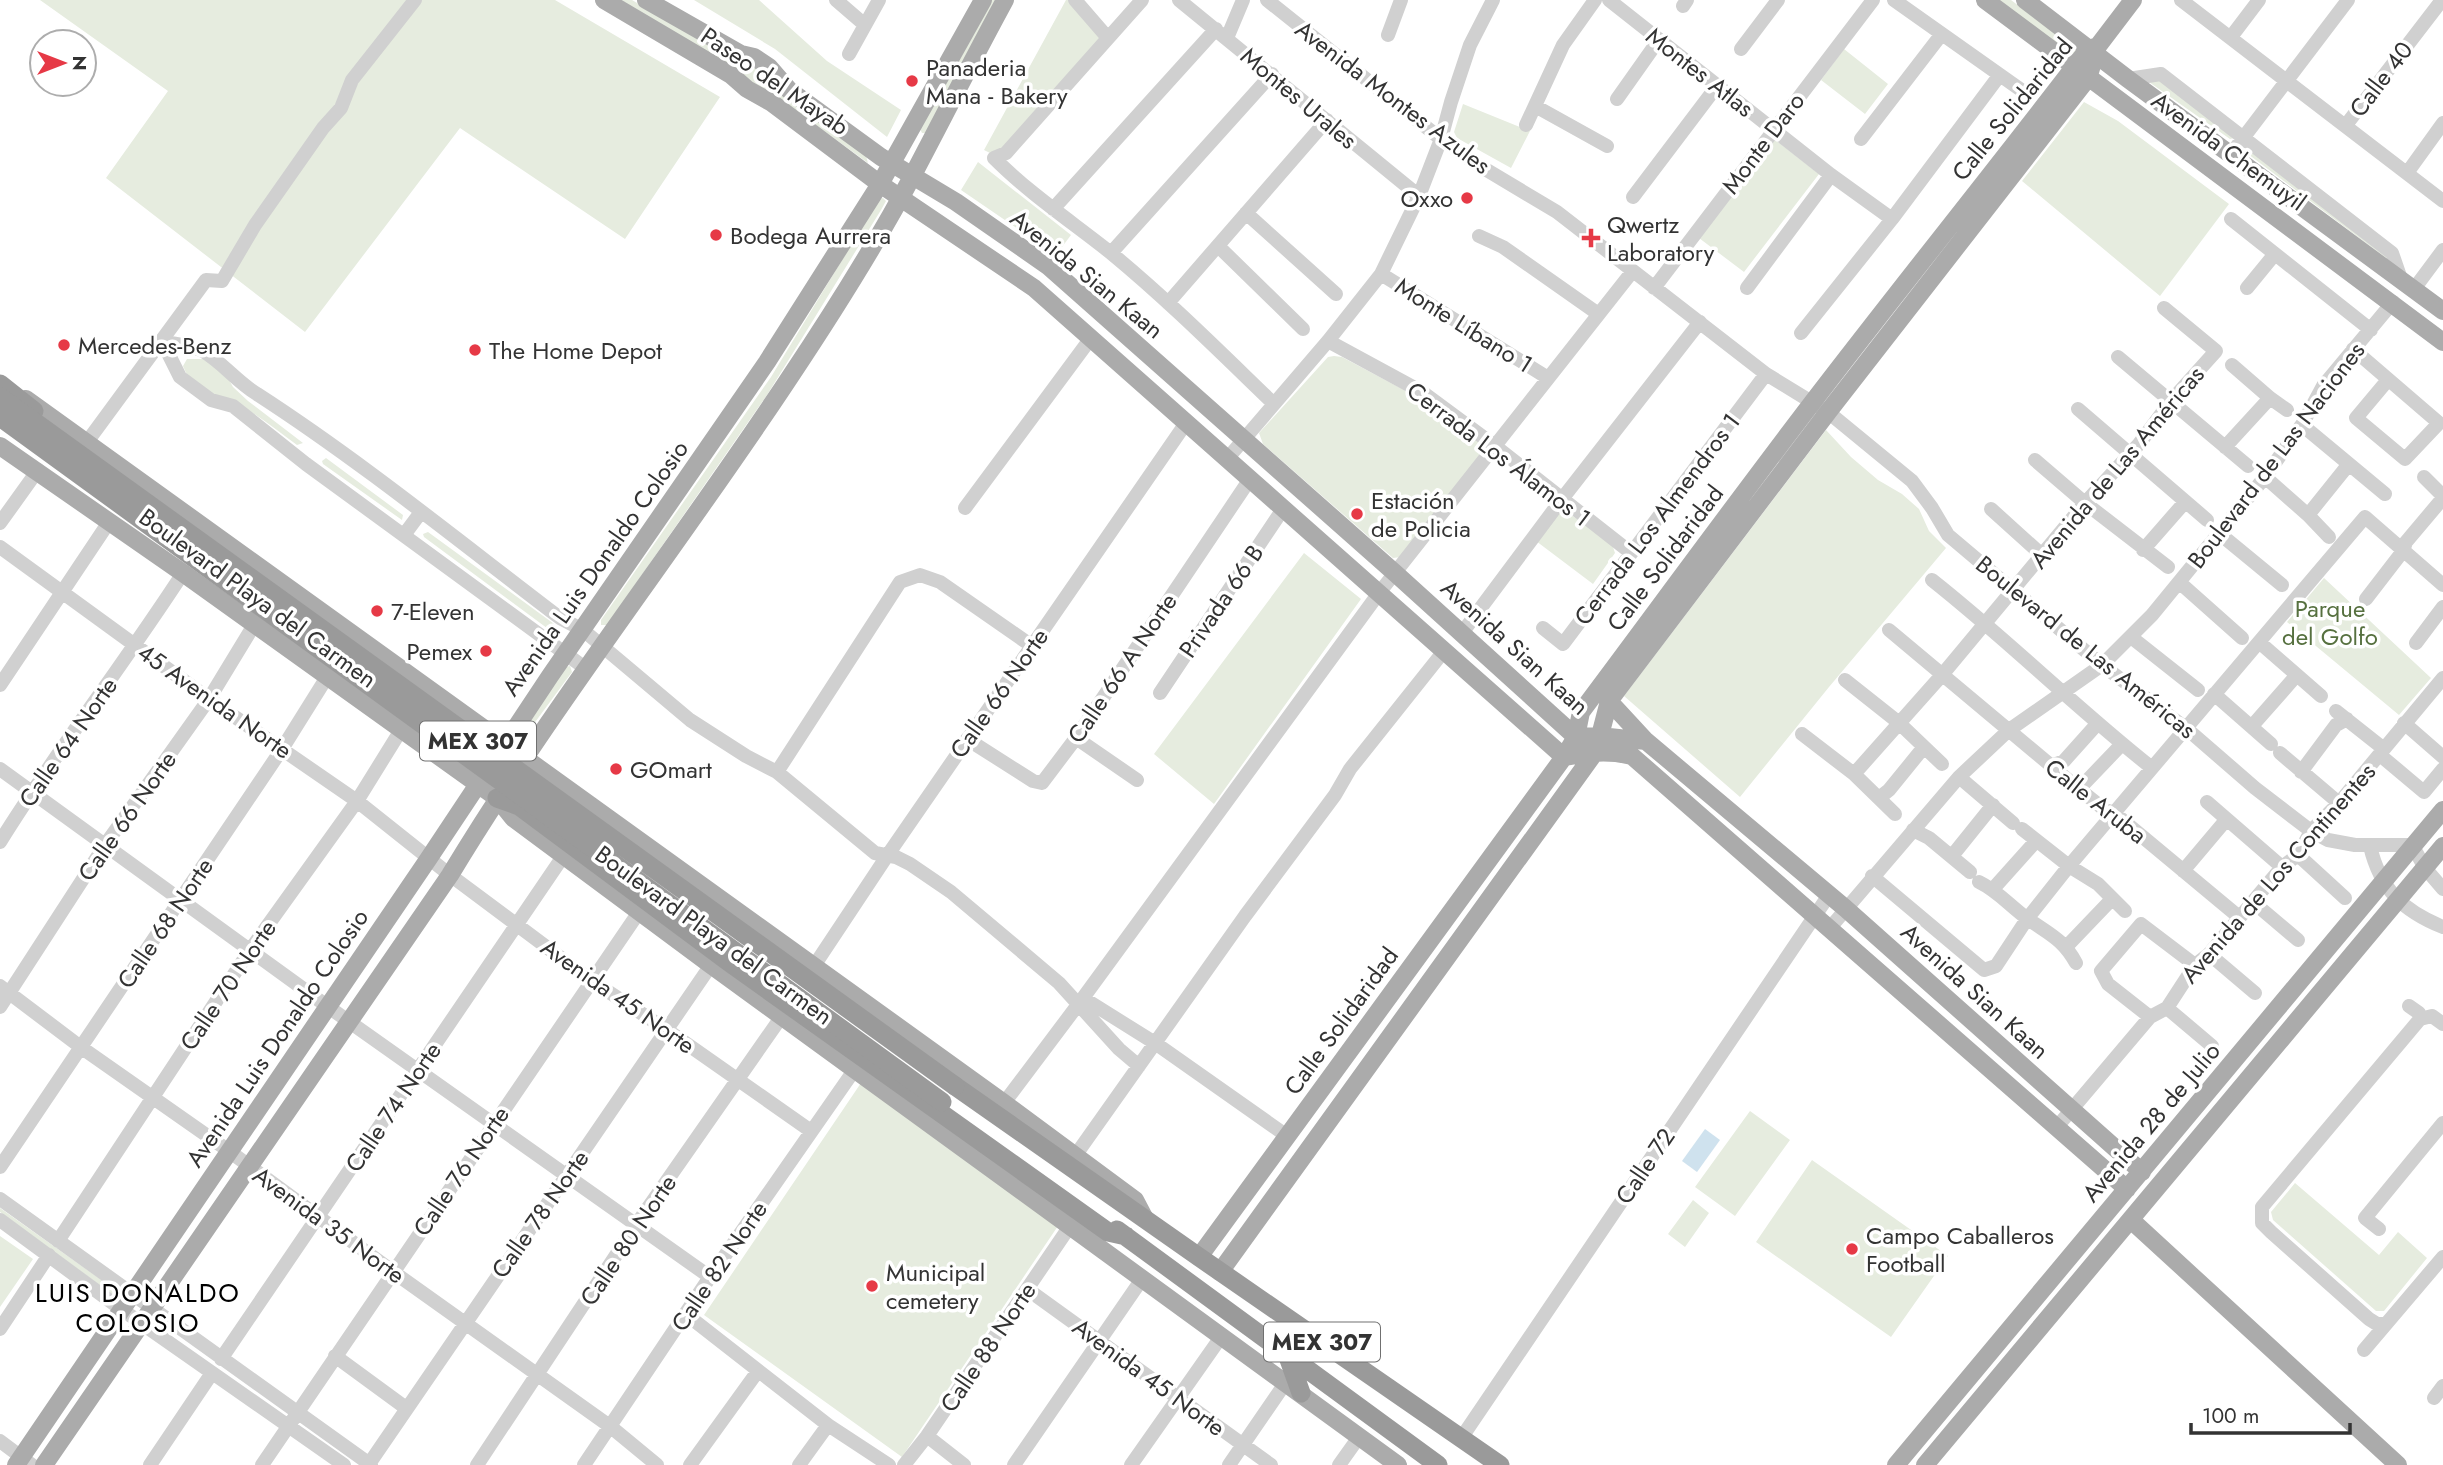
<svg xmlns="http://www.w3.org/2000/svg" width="2443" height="1465" viewBox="0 0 2443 1465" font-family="Jost,sans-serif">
	<rect width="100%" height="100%" fill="#fff"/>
	<path fill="#e6ecdf" d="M40 0H555L720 97 625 239 460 128 305 332 106 178 168 91Z
		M621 0H632L741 64 760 69 866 156 868 163 768 90 759 89Z
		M694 0H759L827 61 901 110 887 137 775 49Z
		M989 0H998L927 133H922L920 129Z
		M1066 0H1072L1103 34 1010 146 990 153 984 150Z
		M1999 0H2011L2077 50 2072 56Z
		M1844 49 1888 84 1865 114 1821 80Z
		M2163 80 2234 138 2230 139 2149 82Z
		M2084 102 2118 121 2229 204 2160 296 2022 181Z
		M1463 104 1530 131 1511 168 1457 138 1454 132Z
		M1774 139 1819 174 1744 272 1699 238Z
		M2247 146 2390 259V261L2244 151Z
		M978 162 1071 235 1056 255 961 190Z
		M883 198 886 201 881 210 767 395 607 625H601V620L771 377 879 199Z
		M1334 356 1342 357 1419 398 1479 442 1481 455 1401 557 1393 558 1263 444 1259 433 1328 357Z
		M187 359H204L227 376 233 387 248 401 303 443 297 445C279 432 262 418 243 407 218 392 197 400 183 366Z
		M1826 430 1851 457 1878 480 1902 494 1919 509 1929 531 1946 548 1829 687 1740 797 1624 696Z
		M326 458 403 515 402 520 323 464 322 461Z
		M1567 512 1612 544 1615 553 1593 584 1536 541 1558 514Z
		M428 532 561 629V631L555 634 424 537 423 534Z
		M1304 553 1361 599 1214 804 1154 754Z
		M2324 578 2431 678 2399 715 2287 622Z
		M570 666 572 672 519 744 515 742 566 667Z
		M863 1080 1060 1223 902 1457 704 1315Z
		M1750 1111 1790 1140 1735 1216 1695 1187Z
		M1812 1160 1948 1256 1891 1337 1756 1242Z
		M2295 1183 2379 1255 2398 1232 2427 1258 2384 1311H2376L2273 1220 2271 1212Z
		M1693 1200 1709 1213 1685 1247 1668 1234Z
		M0 1208 124 1296 120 1300 0 1212Z
		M0 1236 33 1259 0 1307Z"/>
	<path fill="#cfe2ee" d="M1705 1129 1720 1140 1697 1172 1682 1161Z"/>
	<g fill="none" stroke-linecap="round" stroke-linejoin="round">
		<path stroke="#d0d0d0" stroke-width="14" d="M836 0 865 25
			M1075 0 1108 38
			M1142 0 1006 153 994 158C1030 194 1072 222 1111 253 1168 300 1220 352 1273 403
			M1179 0 1419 196
			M1267 0 1441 139 1475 163 1557 212 1766 374 1828 412 1912 481 1932 508 1948 535 2102 665 2187 729 2255 788 2311 831 2328 840 2355 845H2412L2425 868 2443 889
			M1609 0 1831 175 1892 219
			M1894 0 2024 92
			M2181 0 2443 201
			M1683 6 1687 0
			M1388 35 1401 0
			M2231 37 2259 0
			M1227 38 1243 0
			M1741 49 1778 0
			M849 54 879 0
			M2128 79 2161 74 2392 253 2401 279
			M1617 99 1658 41
			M1535 106 1607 146
			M1526 125 1563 45 1595 0
			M2346 125 2442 0
			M1861 139 1941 35
			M2231 154 2348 0
			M2407 173 2443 123
			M1633 197 1717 86
			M1053 209 1216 29
			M1246 213 1336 294
			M2231 219 2371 330
			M1479 236 1503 247 1597 313
			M1218 246 1303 329
			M1111 253 1272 74
			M1381 274 1548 378
			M1654 288 1873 0
			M1747 288 1831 175
			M2247 288 2274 255
			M2414 289 2443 250
			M1168 303 1327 120
			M1801 333 1892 219 1999 76
			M162 341C174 344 191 345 203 351 223 363 237 382 257 394 362 462 460 542 560 618L583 630 690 720 746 756 777 772 875 853 896 857 910 864 951 892 1059 983 1119 1049 1139 1066
			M162 341 180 377 211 400 233 406 306 464 585 668
			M1328 341 1422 392 1495 446 1630 552
			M2353 349 2439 423 2405 459 2356 418 2387 381
			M2118 357 2248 466
			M2270 398 2287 410
			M2078 409 2207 520
			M2303 423 2308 430 2385 494
			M87 442 206 280 222 281 255 225 323 128 341 108 352 80 415 0
			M2225 447 2270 398 2232 365
			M1227 459 1328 341 1381 274 1419 196 1441 139 1451 102 1470 45 1493 0
			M2035 460 2085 503 2168 567
			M2265 477 2308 515 2329 537
			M2424 477 2443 496
			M965 508 1091 338
			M1991 509 2043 556
			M2308 515 2349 464
			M0 523 38 470
			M2220 534 2282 585
			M404 535 421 512
			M0 547 209 699 357 801 450 875 592 981 667 1030 811 1131
			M2143 550 2185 502
			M1932 580C2008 640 2076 708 2152 768
			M2179 582 2242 638
			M2366 599 2403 551 2406 542 2443 498
			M1543 628 1563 644 1766 374
			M1889 630 2079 789 2105 810 2114 813 2239 917
			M1462 633 1562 499 1700 322
			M2131 637 2198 690
			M2259 642 2321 696
			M2416 643 2443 607
			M1845 680 1898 722 1942 764
			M0 685 109 522
			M1160 693 1283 509
			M2214 694 2271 744
			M2336 711 2384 749
			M2404 723 2443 757
			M2252 726 2296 676
			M1802 734 1854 774 1895 814
			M1076 738 1137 780
			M967 739 1033 781 1042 783 1076 738 1250 479
			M2280 753 2339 803
			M2380 755 2424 792 2443 769
			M2051 766 2064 761 2098 723
			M0 769 327 1006 710 1277
			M777 772 900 582 920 575 940 582 1032 646
			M2301 772 2336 725 2347 719
			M1854 774 1942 675 2085 503 2139 444 2171 401 2216 351 2164 308
			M1959 777 2013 823
			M2079 789 2122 744
			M1879 798 1889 790 1924 747
			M2207 802 2282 867
			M2022 829 2069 866 2098 884 2125 911
			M1913 830 1929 838 1970 872
			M0 842C57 750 124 664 183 573
			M2370 846C2380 889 2403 911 2443 927
			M2298 855 2345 898
			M1952 856 1993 805
			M2183 871 2226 820
			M1872 876 1984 970 1996 966 2027 919 2069 866 2365 517 2443 585
			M1979 882C1998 891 2011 907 2028 919 2049 934 2063 939 2076 963
			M1993 889 2036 841
			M2253 902 2298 940
			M1829 929 1959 777 2009 730 2102 665 2152 615 2265 477 2303 423 2323 386 2393 302
			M2067 946 2112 899
			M2209 954 2255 993
			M814 966 887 856 1186 423
			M0 986 82 1048 229 1151 392 1271 611 1427 657 1465
			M1083 998 1155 1043 1287 1136
			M2409 1006 2419 1013 2420 1019
			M0 1007 105 845 209 699 254 625
			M2167 1008 2212 1046
			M2150 1017 2108 984 2101 971 2141 924 2195 965
			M1004 1103 1083 998 1379 593 1632 272
			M2056 1128 2150 1017 2167 1008 2195 965 2209 954 2282 867 2298 855 2311 831 2339 803 2443 678
			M1075 1156 1245 916 1335 795 1350 769 1444 651
			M0 1167 282 749 327 677
			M0 1199 371 1465
			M0 1220 121 1309 344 1465
			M2379 1229 2365 1218 2443 1123
			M58 1241 250 950 357 801 401 730
			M1027 1289 1271 1465
			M687 1315 828 1425 889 1465
			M2385 1324H2377L2369 1319 2271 1232 2262 1223V1207L2420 1019 2432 1016 2443 1024
			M0 1329 49 1255
			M2364 1350 2443 1257
			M335 1356 406 1408
			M221 1359 564 855
			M2434 1398 2443 1386
			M927 1436 964 1465
			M1462 1437 1829 895
			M0 1441 32 1465
			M369 1464 711 965
			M150 1465 212 1373
			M262 1465 639 912
			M477 1465 636 1225 782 1016
			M584 1465 710 1277 855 1069
			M690 1465 758 1371
			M799 1465 828 1425
			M904 1465 927 1436 1070 1226
			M1014 1465 1142 1279
			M1131 1465 1221 1337
			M1229 1465 1286 1382
			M1339 1465 1359 1437"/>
		<path stroke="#ababab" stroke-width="18" d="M604 0 731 75 747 89 772 103 880 184 1034 288 1564 757C1588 753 1607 750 1632 756L2127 1189
			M646 0 741 54 754 57 769 67 789 90 881 157 956 202 1048 266 1395 573 1576 737 1600 736 1646 741
			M1985 0 2443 342
			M2025 0 2128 79 2443 311
			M26 399 1004 1103 1135 1200 1145 1219
			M0 446 183 573 497 798 513 818 711 965 1398 1465
			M1609 701 1646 741 1845 908 2142 1172
			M2131 1220 2398 1465
			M1199 1257 1564 757 1576 737 1581 712C1658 609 1734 505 1812 403 1903 284 1997 168 2088 49L2098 46
			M1220 1272 1596 751 1609 701 1828 412 2088 78 2098 46 2133 0
			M16 1465 429 858 550 676 767 362 880 184 983 0
			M44 1465 450 875C554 703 679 545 790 377 834 311 877 243 914 173 944 116 974 57 1005 0
			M1896 1465 2443 810
			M1925 1465 2443 846"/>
		<path stroke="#9a9a9a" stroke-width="19" d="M0 384 34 411
			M497 798 519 806 730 963 1108 1232 1126 1236
			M955 1086 1199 1257 1500 1465
			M1117 1230 1438 1465
			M1287 1354 1301 1393"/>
		<path stroke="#9a9a9a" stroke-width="19" d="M0 397 955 1086
			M0 417 942 1102"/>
	</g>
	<g fill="#e63946" stroke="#fff" stroke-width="2.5">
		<circle cx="912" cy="81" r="7"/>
		<circle cx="1467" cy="198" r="7"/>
		<circle cx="716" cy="235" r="7"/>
		<path d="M1587.5 227.5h7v7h7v7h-7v7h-7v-7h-7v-7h7z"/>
		<circle cx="64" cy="345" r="7"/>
		<circle cx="475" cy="350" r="7"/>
		<circle cx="1357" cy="514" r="7"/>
		<circle cx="377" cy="611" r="7"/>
		<circle cx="486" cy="651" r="7"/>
		<circle cx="616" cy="769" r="7"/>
		<circle cx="1852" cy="1249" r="7"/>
		<circle cx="872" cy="1286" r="7"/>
	</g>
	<g text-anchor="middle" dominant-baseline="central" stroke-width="7" stroke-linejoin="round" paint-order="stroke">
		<g fill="#fff" stroke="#707070" stroke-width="2">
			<rect x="420" y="721.5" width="116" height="39" rx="5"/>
			<rect x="1264" y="1322.5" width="116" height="39" rx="5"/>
		</g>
		<g font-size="23" font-weight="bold" fill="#333">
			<text x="478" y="741">MEX 307</text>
			<text x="1322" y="1342">MEX 307</text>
		</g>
		<g font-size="24" fill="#333" stroke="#fff" text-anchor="start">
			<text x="926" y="67">Panaderia<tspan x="926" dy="28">Mana - Bakery</tspan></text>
			<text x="1453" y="198" text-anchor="end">Oxxo</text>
			<text x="1607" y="224">Qwertz<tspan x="1607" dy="28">Laboratory</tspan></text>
			<text x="730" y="235">Bodega Aurrera</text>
			<text x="78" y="345">Mercedes-Benz</text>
			<text x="489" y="350">The Home Depot</text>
			<text x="1371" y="500">Estación<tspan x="1371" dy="28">de Policia</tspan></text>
			<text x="391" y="611">7-Eleven</text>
			<text x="472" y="651" text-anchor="end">Pemex</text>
			<text x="630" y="769">GOmart</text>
			<text x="1866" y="1235">Campo Caballeros<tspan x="1866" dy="28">Football</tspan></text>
			<text x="886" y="1272">Municipal<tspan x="886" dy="28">cemetery</tspan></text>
		</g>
		<g font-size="24" fill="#333" stroke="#fff">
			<text transform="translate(1700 72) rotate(38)">Montes Atlas</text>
			<text transform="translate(2381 79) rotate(-53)">Calle 40</text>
			<text transform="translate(775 81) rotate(34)">Paseo del Mayab</text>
			<text transform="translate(1393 97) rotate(37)">Avenida Montes Azules</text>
			<text transform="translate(1299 98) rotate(40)">Montes Urales</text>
			<text transform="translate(2012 109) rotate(-51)">Calle Solidaridad</text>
			<text transform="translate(1763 143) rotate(-53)">Monte Daro</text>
			<text transform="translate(2229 151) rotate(36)">Avenida Chemuyil</text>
			<text transform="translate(1087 274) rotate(39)">Avenida Sian Kaan</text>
			<text transform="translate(1464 325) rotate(32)">Monte Líbano 1</text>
			<text transform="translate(1499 454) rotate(37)">Cerrada Los Álamos 1</text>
			<text transform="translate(2276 455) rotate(-53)">Boulevard de Las Naciones</text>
			<text transform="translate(2117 467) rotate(-50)">Avenida de Las Américas</text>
			<text transform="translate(1657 519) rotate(-53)">Cerrada Los Almendros 1</text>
			<text transform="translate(1665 558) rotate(-53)">Calle Solidaridad</text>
			<text transform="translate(595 568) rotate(-55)">Avenida Luis Donaldo Colosio</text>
			<text transform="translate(258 598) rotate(36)">Boulevard Playa del Carmen</text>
			<text transform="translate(1221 601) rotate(-56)">Privada 66 B</text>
			<text transform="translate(1515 647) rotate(42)">Avenida Sian Kaan</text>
			<text transform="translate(2086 647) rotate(39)">Boulevard de Las Américas</text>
			<text transform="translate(1122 668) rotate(-56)">Calle 66 A Norte</text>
			<text transform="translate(999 693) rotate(-55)">Calle 66 Norte</text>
			<text transform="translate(215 701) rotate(35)">45 Avenida Norte</text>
			<text transform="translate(68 742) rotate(-55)">Calle 64 Norte</text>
			<text transform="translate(2096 801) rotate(38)">Calle Aruba</text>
			<text transform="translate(127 816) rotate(-55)">Calle 66 Norte</text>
			<text transform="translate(2278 873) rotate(-49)">Avenida de Los Continentes</text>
			<text transform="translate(165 923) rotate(-56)">Calle 68 Norte</text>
			<text transform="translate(714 935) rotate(36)">Boulevard Playa del Carmen</text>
			<text transform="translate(228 985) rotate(-56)">Calle 70 Norte</text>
			<text transform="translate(1975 991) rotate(42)">Avenida Sian Kaan</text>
			<text transform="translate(618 996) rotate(35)">Avenida 45 Norte</text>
			<text transform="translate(1341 1021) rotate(-54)">Calle Solidaridad</text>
			<text transform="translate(277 1038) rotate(-56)">Avenida Luis Donaldo Colosio</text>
			<text transform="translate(393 1107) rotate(-56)">Calle 74 Norte</text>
			<text transform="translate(2151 1122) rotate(-50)">Avenida 28 de Julio</text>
			<text transform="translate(1645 1166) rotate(-56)">Calle 72</text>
			<text transform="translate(461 1171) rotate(-56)">Calle 76 Norte</text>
			<text transform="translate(540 1214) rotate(-55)">Calle 78 Norte</text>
			<text transform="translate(329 1225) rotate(36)">Avenida 35 Norte</text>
			<text transform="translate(628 1240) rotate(-56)">Calle 80 Norte</text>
			<text transform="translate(719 1266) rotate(-56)">Calle 82 Norte</text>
			<text transform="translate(988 1347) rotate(-56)">Calle 88 Norte</text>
			<text transform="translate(1149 1377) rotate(36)">Avenida 45 Norte</text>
		</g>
		<g font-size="24" fill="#56703f" stroke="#fff">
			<text x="2330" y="608">Parque<tspan x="2330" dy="28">del Golfo</tspan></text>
		</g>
		<g font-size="26" letter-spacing="2" fill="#000" stroke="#fff">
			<text x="138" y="1293">LUIS DONALDO<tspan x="138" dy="30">COLOSIO</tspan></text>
		</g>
	</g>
	<g transform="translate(63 63) rotate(90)"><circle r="33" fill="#ffffff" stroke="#adadad" stroke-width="2"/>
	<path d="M0-5L12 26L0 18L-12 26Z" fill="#e63946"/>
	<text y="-10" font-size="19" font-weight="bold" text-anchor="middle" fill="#333333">N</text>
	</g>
	<path d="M2191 1423v10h159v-10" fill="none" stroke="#333333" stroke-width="3.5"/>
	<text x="2202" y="1423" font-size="21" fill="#333333" stroke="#ffffff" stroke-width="5" paint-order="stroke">100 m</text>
</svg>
